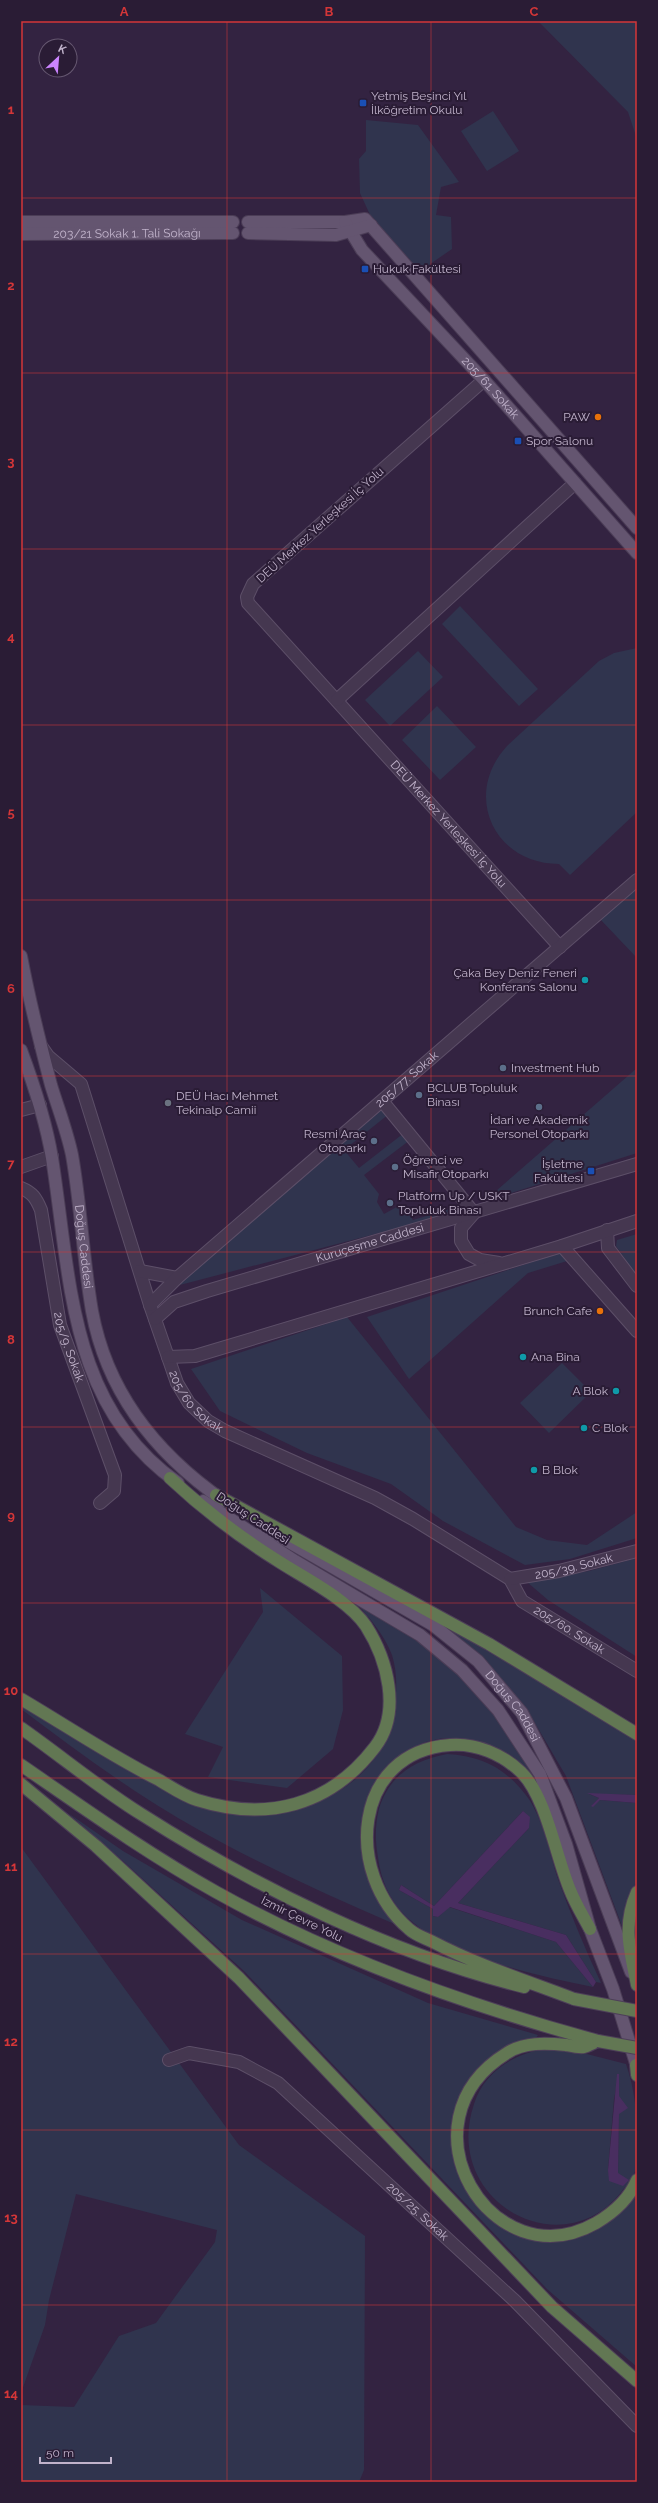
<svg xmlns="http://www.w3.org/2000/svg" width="658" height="2503" viewBox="0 0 658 2503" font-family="Raleway,sans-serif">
	<rect width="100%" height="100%" fill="#332341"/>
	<path fill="#30344e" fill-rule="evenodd" d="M538 21H637V139L628 112Z
		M493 111 519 151 487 171 461 131Z
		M366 120 418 125 459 182 441 187 436 215 451 217 452 249 420 271 371 217 360 193 359 159 366 151Z
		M460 606 538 689 519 706 442 624Z
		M637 648V812L570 875 559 864C494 864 462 795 507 746L599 661 614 653Z
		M418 651 443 677 390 726 365 700Z
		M437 706 476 747 440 780 402 740Z
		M637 884V958L600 919Z
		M637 1068V1153L505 1195 496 1191Z
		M384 1108 389 1114 344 1150 359 1168 404 1133 410 1140 364 1175 379 1194 377 1202 384 1214 402 1204 413 1220 463 1205 467 1210 176 1286Z
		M637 1234V1277L616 1246 617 1240Z
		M562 1252 567 1261 528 1273 409 1379 367 1317Z
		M347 1317 516 1527 547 1540 587 1545 637 1512V1538L570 1559 525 1565 443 1521 391 1484 307 1453 220 1411 191 1369Z
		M562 1363 591 1392 549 1433 520 1403Z
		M637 1558V1657L548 1600 527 1582 589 1571Z
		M260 1588 342 1656 343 1710 333 1749 287 1788 208 1777 223 1747 185 1734 263 1612Z
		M354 1601 447 1660 500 1722 527 1760 533 1776C485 1727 412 1720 376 1787 369 1800 360 1817 362 1833 363 1841 369 1851 372 1858 381 1881 390 1903 399 1926 331 1897 263 1866 199 1830 136 1795 78 1752 21 1709V1703C55 1725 90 1746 124 1767 151 1782 177 1800 208 1808 283 1827 376 1798 393 1715 397 1696 398 1674 392 1655 384 1634 369 1617 354 1601Z
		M438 1622 474 1640 637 1739V1795L589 1794 599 1798 591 1806 600 1800 637 1803V1881L628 1900 622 1926 566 1776 526 1708Z
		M447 1754C481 1756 504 1767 525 1794 542 1814 550 1854 558 1879 571 1915 585 1949 601 1983L596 1982 566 1935 458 1903 529 1828 523 1811 434 1906 401 1885 399 1890 433 1909V1916L438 1917 449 1907 556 1942 593 1987C539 1976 451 1957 410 1920 391 1904 381 1881 378 1857 375 1841 375 1825 379 1809 389 1775 415 1760 447 1754Z
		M68 1813 123 1851 242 1920 428 2003 538 2035 536 2038 524 2039 507 2046 490 2058 471 2078 456 2113 459 2168 496 2220 568 2236 637 2192V2367L547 2289 244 1971 124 1862Z
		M21 1847 239 2145 365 2236 364 2470 359 2482H21V2405L74 2407 119 2336 156 2323 215 2242 217 2230 76 2194 49 2300 45 2325 21 2393Z
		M546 2049 575 2051 626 2064C635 2090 637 2114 637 2141 637 2149 638 2158 637 2166 635 2175 628 2184 622 2191 563 2268 441 2202 474 2104 484 2072 514 2053 546 2049ZM619 2074 618 2173 608 2170 614 2099Z"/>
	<path fill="#492e60" d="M587 1793 637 1795V1803L600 1800 593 1807 591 1806 599 1798Z
		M523 1811 530 1817 529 1828 458 1903 566 1935 596 1982 593 1987 556 1942 450 1907 438 1917 433 1916V1909L399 1890 401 1885 434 1906Z
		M617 2074H619V2096L628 2108 619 2114 618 2173 629 2180 623 2186 609 2181 608 2170Z"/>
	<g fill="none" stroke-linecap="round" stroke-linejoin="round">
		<defs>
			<g id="minor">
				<path id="s1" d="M484 380 253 584 247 597 248 603 560 947"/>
				<path d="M337 700 575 483"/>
				<path id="s2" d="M41 1046 48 1056 81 1084 150 1305 177 1383 189 1403 208 1421 225 1431 375 1498 413 1519 510 1579 522 1601 637 1671"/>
				<path d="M383 1102 474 1213"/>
				<path d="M21 1110 40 1105"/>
				<path d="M21 1167 52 1156"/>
				<path id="s3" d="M21 1188C33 1193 36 1198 41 1210L60 1325 115 1475 114 1491 100 1503"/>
				<path d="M474 1213 461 1228V1241L469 1254 480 1260 499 1263"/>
				<path d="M607 1230 608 1248 637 1286"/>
				<path d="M562 1246 637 1331"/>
				<path d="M140 1271 177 1278"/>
				<path id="s4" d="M150 1305 177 1278 637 880"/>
				<path id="s5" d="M155 1319 174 1302 207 1291 637 1164"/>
				<path d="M168 1357 195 1356 562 1246 637 1221"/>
				<path id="s6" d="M510 1579 559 1571 637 1551"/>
				<path id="s7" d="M169 2060 189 2053 239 2062 278 2083 515 2301 637 2426"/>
			</g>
			<g id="major">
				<path d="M21 222H233"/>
				<path d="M248 222H345L365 219 637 528"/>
				<path id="s8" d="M345 222 362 250 484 380 637 553"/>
				<path d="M248 233 336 235 371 225"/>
				<path id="s9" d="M21 234 233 233"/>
				<path id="s10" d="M21 956C29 999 40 1043 51 1085 58 1108 67 1131 72 1155 81 1206 83 1259 92 1311 107 1393 156 1454 224 1501"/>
				<path d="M21 1050C34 1085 46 1121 52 1158 71 1278 68 1406 178 1483"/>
				<path d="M203 1501 295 1561 420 1635 462 1670 498 1710 540 1774 566 1844 590 1929 613 1989 637 2067"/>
				<path id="s11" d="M263 1527 433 1625 478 1661 522 1713 566 1798 631 1972"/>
			</g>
			<path id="highway" d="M216 1495 489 1644 637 1734
				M21 1699C67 1726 111 1756 159 1780 171 1787 184 1796 197 1800 267 1822 330 1806 375 1747 402 1712 387 1659 366 1626 348 1599 302 1577 275 1559 237 1535 202 1508 170 1478
				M21 1728C61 1756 99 1788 141 1814 257 1888 391 1954 524 1987
				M21 1765C85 1809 148 1854 216 1892 336 1959 466 2005 598 2041
				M21 1784 96 1846 239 1978 552 2307 637 2381
				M637 1892C622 1926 630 1950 637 1985
				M574 1999C527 1981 477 1965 433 1942 425 1938 415 1935 409 1929 344 1874 352 1752 450 1745 476 1743 502 1754 521 1772 546 1796 556 1857 570 1890 575 1903 583 1916 590 1929
				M598 2041C593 2043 588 2046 584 2047 579 2048 571 2046 566 2045 546 2043 524 2042 507 2053 395 2122 492 2282 596 2223 613 2213 629 2199 637 2180
				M636 2065 637 2075"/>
		</defs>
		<use href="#minor" stroke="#5d4f68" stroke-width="14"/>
		<use href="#major" stroke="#4b3d56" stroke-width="14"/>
		<use href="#highway" stroke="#4d3f58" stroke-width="14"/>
		<use href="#minor" stroke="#453750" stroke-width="12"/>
		<use href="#major" stroke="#645570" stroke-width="12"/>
		<use href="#highway" stroke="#627753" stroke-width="12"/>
		<defs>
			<path id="highway-bridge" d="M574 1999 637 2011
				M598 2041 637 2048"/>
		</defs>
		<use href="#highway-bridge" stroke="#4d3f58" stroke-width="14" stroke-linecap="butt"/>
		<use href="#highway-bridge" stroke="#627753" stroke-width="12"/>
	</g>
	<path fill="none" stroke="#d43638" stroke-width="1" stroke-opacity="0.55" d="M227 21V2482M431 21V2482M21 198H637M21 373H637M21 549H637M21 725H637M21 900H637M21 1076H637M21 1252H637M21 1427H637M21 1603H637M21 1778H637M21 1954H637M21 2130H637M21 2305H637"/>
	<g fill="#1a4fb4" stroke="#2a1c35" stroke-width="1.5">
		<rect x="359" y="99" width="8" height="8" rx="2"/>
		<rect x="361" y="265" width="8" height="8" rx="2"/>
		<rect x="514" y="437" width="8" height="8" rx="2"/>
		<rect x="587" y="1167" width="8" height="8" rx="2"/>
	</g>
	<g fill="#e8710a" stroke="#2a1c35" stroke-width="1.5">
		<circle cx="598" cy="417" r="4"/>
		<circle cx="600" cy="1311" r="4"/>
	</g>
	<g fill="#0f9aa8" stroke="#2a1c35" stroke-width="1.5">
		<circle cx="585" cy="980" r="4"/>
		<circle cx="523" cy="1357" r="4"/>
		<circle cx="616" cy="1391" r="4"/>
		<circle cx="584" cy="1428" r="4"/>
		<circle cx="534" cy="1470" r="4"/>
	</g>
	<g fill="#5c6f8a" stroke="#2a1c35" stroke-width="1.5">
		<circle cx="503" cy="1068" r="4"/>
		<circle cx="419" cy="1095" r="4"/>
		<circle cx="539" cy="1107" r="4"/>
		<circle cx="374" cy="1141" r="4"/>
		<circle cx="395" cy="1167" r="4"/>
		<circle cx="390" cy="1203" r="4"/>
	</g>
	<circle fill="#6b7280" stroke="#2a1c35" stroke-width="1.5" cx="168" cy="1103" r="4"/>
	<g text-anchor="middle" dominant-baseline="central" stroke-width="4" stroke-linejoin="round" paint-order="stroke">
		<g font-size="12" fill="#c1b3cb" stroke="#2a1c35" text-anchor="start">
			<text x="371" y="96">Yetmiş Beşinci Yıl<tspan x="371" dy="14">İlköğretim Okulu</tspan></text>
			<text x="373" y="269">Hukuk Fakültesi</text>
			<text x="590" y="417" text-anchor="end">PAW</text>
			<text x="526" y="441">Spor Salonu</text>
			<text x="577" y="973" text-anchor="end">Çaka Bey Deniz Feneri<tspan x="577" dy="14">Konferans Salonu</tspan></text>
			<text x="511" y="1068">Investment Hub</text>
			<text x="427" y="1088">BCLUB Topluluk<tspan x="427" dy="14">Binası</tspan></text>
			<text x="176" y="1096">DEÜ Hacı Mehmet<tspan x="176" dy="14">Tekinalp Camii</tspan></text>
			<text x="539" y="1120" text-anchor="middle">İdari ve Akademik<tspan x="539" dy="14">Personel Otoparkı</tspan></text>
			<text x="366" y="1134" text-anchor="end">Resmi Araç<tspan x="366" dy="14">Otoparkı</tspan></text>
			<text x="403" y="1160">Öğrenci ve<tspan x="403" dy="14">Misafir Otoparkı</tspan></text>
			<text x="583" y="1164" text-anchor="end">İşletme<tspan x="583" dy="14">Fakültesi</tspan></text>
			<text x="398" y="1196">Platform Up / USKT<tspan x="398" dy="14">Topluluk Binası</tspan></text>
			<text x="592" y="1311" text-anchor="end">Brunch Cafe</text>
			<text x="531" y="1357">Ana Bina</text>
			<text x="608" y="1391" text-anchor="end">A Blok</text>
			<text x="592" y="1428">C Blok</text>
			<text x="542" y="1470">B Blok</text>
		</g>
		<g font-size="12" fill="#c1b3cb" stroke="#2a1c35">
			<text stroke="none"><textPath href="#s9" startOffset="106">203/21 Sokak 1. Tali Sokağı</textPath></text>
			<text stroke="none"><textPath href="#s8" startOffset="221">205/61. Sokak</textPath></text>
			<text transform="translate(320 525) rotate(-42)">DEÜ Merkez Yerleşkesi İç Yolu</text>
			<text stroke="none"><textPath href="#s1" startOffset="627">DEÜ Merkez Yerleşkesi İç Yolu</textPath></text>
			<text stroke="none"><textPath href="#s4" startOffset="342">205/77. Sokak</textPath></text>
			<text stroke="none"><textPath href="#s5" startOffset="230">Kuruçeşme Caddesi</textPath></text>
			<text stroke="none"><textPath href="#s10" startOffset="298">Doğuş Caddesi</textPath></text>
			<text stroke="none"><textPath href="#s3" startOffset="171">205/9. Sokak</textPath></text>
			<text stroke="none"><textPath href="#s2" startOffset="396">205/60 Sokak</textPath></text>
			<text transform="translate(253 1518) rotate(33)">Doğuş Caddesi</text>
			<text stroke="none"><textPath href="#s6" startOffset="65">205/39. Sokak</textPath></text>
			<text stroke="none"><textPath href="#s2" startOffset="841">205/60. Sokak</textPath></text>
			<text stroke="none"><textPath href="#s11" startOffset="311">Doğuş Caddesi</textPath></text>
			<text transform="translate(302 1919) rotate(26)">İzmir Çevre Yolu</text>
			<text stroke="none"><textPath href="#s7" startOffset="306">205/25. Sokak</textPath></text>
		</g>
	</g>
	<rect width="658" height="2503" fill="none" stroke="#2a1c35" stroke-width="44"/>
	<g transform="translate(58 58) rotate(26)"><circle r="19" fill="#2a1c35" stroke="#665871"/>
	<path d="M0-3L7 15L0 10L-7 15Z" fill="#cb84ff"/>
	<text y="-6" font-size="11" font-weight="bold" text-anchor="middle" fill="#c1b3cb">K</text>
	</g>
	<path d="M40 2457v6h71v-6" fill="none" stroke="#c1b3cb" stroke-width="2"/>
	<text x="46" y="2457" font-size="12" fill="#c1b3cb" stroke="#2a1c35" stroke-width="3" paint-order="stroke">50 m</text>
	<rect x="22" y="22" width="614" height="2459" fill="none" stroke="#d43638" stroke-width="1.5"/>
	<g font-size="13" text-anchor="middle" font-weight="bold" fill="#d43638">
		<text x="124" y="16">A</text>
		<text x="329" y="16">B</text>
		<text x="534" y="16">C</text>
		<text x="11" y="114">1</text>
		<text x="11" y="290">2</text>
		<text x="11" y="466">3</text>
		<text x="11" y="641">4</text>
		<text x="11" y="817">5</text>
		<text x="11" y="993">6</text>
		<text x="11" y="1168">7</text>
		<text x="11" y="1344">8</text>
		<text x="11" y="1520">9</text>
		<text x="11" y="1695">10</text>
		<text x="11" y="1871">11</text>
		<text x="11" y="2046">12</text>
		<text x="11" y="2222">13</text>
		<text x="11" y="2398">14</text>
	</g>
</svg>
